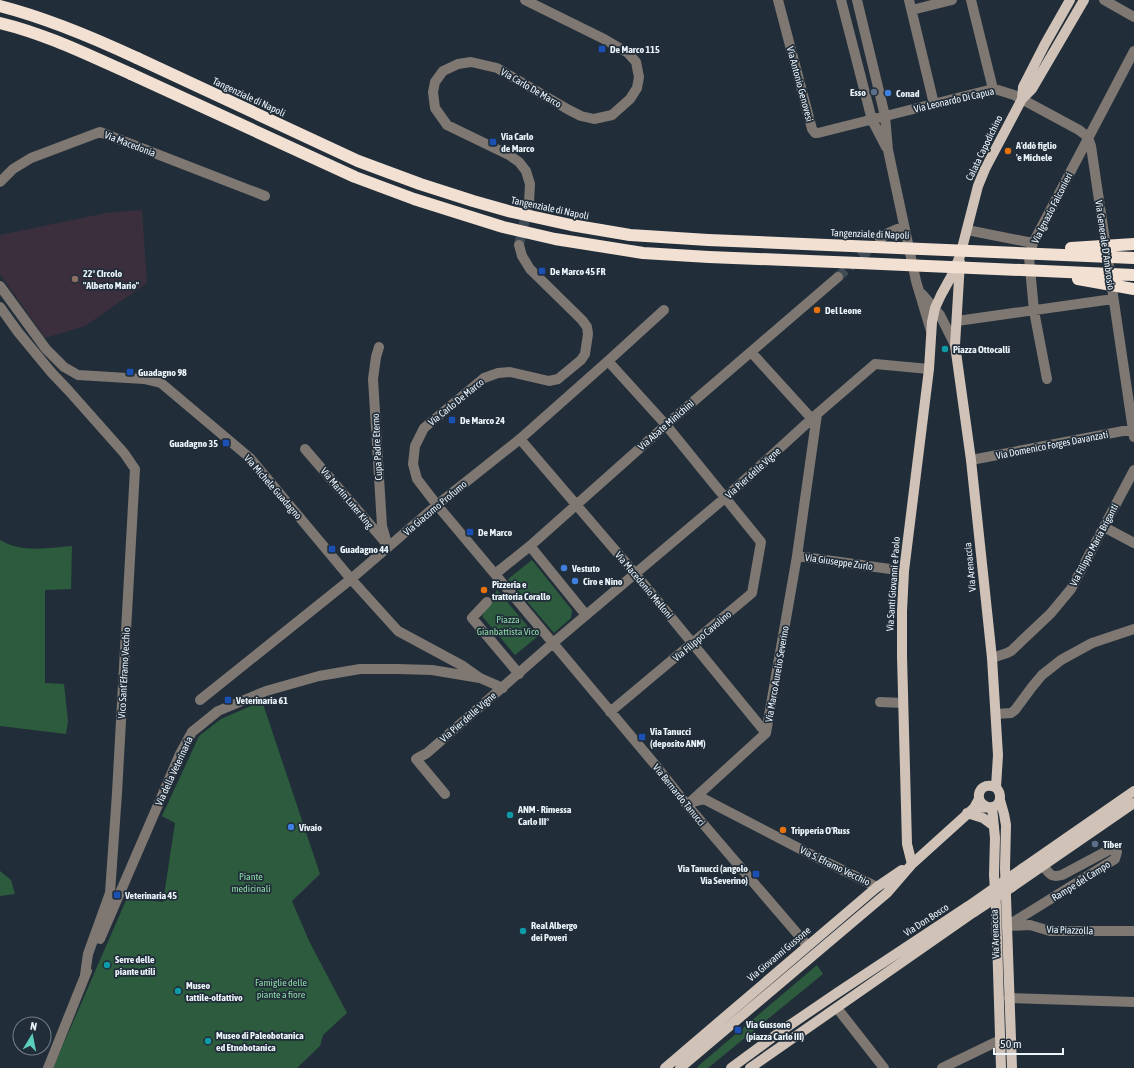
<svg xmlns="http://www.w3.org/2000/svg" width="1134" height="1068" viewBox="0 0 1134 1068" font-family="'Asap Condensed',sans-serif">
	<rect width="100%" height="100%" fill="#212e39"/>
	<path fill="#3b2f3d" d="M142 210 147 283 85 326 45 338 0 274V235L106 213Z"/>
	<path fill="#2d5b3e" d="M0 540C21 553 48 548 72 546L71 589 45 590V683L64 684 68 721 66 734 0 726Z
		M532 560 572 610 571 618 554 633 508 579Z
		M497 590 537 637 515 655 482 616Z
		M262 701 320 874 292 901 309 941 347 1013 323 1035 320 1046 297 1068H53L127 898 163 902 175 823 162 816 199 736 221 719Z
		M0 871 11 880 15 894 0 896Z
		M817 965 823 974 708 1068H698L697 1067Z"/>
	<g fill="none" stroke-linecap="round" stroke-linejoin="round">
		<path stroke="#3f4c56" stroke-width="10" stroke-dasharray="10 5" stroke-linecap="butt" d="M519 245 529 202
			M838 277 874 245"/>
		<path stroke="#7e7772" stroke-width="10" d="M525 0 604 39 628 53 636 62 639 77 637 88 630 99 612 115 594 119 581 116 569 110 497 68 471 62 458 64 443 71 435 82 433 92 435 108 447 125 509 155 519 162 526 171 530 184 529 202
			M778 0 812 129 815 133H818L993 89 998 90 1014 95 1079 130 1088 137 1091 146 1134 437
			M841 0 872 120 886 147
			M857 0 885 116 888 150 916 281 931 331
			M909 0 934 104
			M971 0 993 89
			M1104 0 1134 17
			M912 10 952 0
			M0 182 13 169 31 158 100 132 265 196
			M967 230 1033 243
			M880 239 888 233 904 226
			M519 245 522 256 530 269 582 320 587 327 588 334 585 354 581 360 558 379 549 381 510 372 498 373 484 378 424 428 415 446 413 464 417 479 437 505 657 767 687 805 807 945
			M0 286 46 349 64 367 78 375 144 379 161 383 250 458 351 579 398 631 463 666 480 678 503 688
			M922 294 940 315 955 345
			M0 307 18 332 51 372 69 391 124 453 135 469 117 793 110 893 88 954 85 975
			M957 321 1113 299
			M379 347 376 357 373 379 382 526 388 547
			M751 352 812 419
			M608 361 666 425 761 542 752 593 610 712
			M1047 379 1034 311 1029 257 1033 243 1134 51
			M520 439 638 577 766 733
			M305 449 385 542
			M971 460 1134 429
			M1104 527 1134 543
			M530 546 586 615
			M797 556 904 571
			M495 574 530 546 666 425 838 277
			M487 602 472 618 519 674
			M992 658 1007 653 1011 651 1051 613 1071 589 1134 470
			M200 700 351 579 437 505 520 439 608 361 664 310
			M880 702 903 703
			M996 714 1011 713 1015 710 1032 687 1042 675 1061 660 1092 643 1134 629
			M445 794 416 759 427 753 553 643 726 497 817 414 875 364 929 369
			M690 803 704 799 810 854 877 887
			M687 805 766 733 797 556 817 414
			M1007 926 1115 859 1117 852 1115 850 1111 849 1107 851 1062 875C1051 878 1050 874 1043 866
			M1009 926 1030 925 1050 931H1134
			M100 939 180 754 192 732 218 711 266 691 319 676 360 669H397L432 670 480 678
			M1009 998 1134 1002
			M837 1008 884 1068
			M48 1068 87 971
			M942 1068 1000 1040"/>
		<path stroke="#d1c2b7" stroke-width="10" d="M1022 99 1023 87 1045 44 1070 0
			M960 262 955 345 971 460 992 658 998 755 996 787
			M1000 800 1004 814 1006 825 1005 868 1012 1068
			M992 807 995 838 994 875 996 906 1001 1068
			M974 808C980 807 987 808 993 807 1003 804 1002 788 992 786 978 783 973 802 988 807
			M967 813 983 818 994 826
			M912 864 907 844 902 656V611L904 571 929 369 932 322 935 308 941 295 952 275 960 256 978 186 985 169 1022 99 1032 89 1084 0
			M1023 868 1134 791
			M1012 887 1134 803
			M665 1068 877 887 902 870
			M680 1068 887 893 912 864 974 808 979 799
			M731 1068 784 1029 837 993 967 907
			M750 1068 974 912"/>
		<path stroke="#f2e0d3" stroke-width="12" d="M0 6C47 18 92 37 137 58
			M0 23C46 34 88 55 131 74"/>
		<path stroke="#d1c2b7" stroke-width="10" d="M967 907 1023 868
			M974 912 1012 887"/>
		<path stroke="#f2e0d3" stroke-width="12" d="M137 58 358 161 420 184 473 201 512 212 571 225 630 235 708 240 1134 258
			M131 74 355 177 414 199 468 216 503 227 555 239 643 253 709 257 859 263 1134 275
			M1071 248 1134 244
			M1078 279 1134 289"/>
	</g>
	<g fill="#1a4fb4" stroke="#212e39" stroke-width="1.5">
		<rect x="598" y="45" width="8" height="8" rx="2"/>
		<rect x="489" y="138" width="8" height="8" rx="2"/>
		<rect x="538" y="267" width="8" height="8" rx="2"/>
		<rect x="126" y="368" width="8" height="8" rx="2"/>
		<rect x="448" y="416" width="8" height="8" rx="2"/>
		<rect x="222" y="439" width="8" height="8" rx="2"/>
		<rect x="466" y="528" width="8" height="8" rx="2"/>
		<rect x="328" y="545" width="8" height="8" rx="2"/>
		<rect x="224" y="696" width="8" height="8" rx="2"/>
		<rect x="638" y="733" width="8" height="8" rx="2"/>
		<rect x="752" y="870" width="8" height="8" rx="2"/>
		<rect x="113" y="891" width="8" height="8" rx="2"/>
		<rect x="734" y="1026" width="8" height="8" rx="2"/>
	</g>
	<g fill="#5c6f8a" stroke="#212e39" stroke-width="1.5">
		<circle cx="874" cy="92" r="4"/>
		<circle cx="1095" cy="844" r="4"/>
	</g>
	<g fill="#3f7fe0" stroke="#212e39" stroke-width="1.5">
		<circle cx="888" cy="93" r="4"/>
		<circle cx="564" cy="568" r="4"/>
		<circle cx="575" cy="581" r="4"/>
		<circle cx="291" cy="827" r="4"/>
	</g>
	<g fill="#e8710a" stroke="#212e39" stroke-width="1.5">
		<circle cx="1008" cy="151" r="4"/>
		<circle cx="817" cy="310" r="4"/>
		<circle cx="484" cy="590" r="4"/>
		<circle cx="783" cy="830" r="4"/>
	</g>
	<circle fill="#8d6e63" stroke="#212e39" stroke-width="1.5" cx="75" cy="279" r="4"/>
	<g fill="#0f9aa8" stroke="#212e39" stroke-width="1.5">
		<circle cx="945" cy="349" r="4"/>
		<circle cx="510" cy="815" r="4"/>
		<circle cx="523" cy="931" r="4"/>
		<circle cx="107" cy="965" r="4"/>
		<circle cx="178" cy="991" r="4"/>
		<circle cx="208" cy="1041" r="4"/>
	</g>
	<g text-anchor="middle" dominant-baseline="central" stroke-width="3.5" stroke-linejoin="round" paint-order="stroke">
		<g font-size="10" font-weight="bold" fill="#ecf4fb" stroke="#212e39" text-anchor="start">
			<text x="610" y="49">De Marco 115</text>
			<text x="866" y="92" text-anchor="end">Esso</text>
			<text x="896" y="93">Conad</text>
			<text x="501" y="136">Via Carlo<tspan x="501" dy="12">de Marco</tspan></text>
			<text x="1016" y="145">A'ddò figlio<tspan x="1016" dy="12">'e Michele</tspan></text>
			<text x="550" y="271">De Marco 45 FR</text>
			<text x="83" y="273">22° CIrcolo<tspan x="83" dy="12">"Alberto Mario"</tspan></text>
			<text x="825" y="310">Del Leone</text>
			<text x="953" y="349">Piazza Ottocalli</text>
			<text x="138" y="372">Guadagno 98</text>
			<text x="460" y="420">De Marco 24</text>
			<text x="218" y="443" text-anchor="end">Guadagno 35</text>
			<text x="478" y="532">De Marco</text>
			<text x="340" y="549">Guadagno 44</text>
			<text x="572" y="568">Vestuto</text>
			<text x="583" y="581">Ciro e Nino</text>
			<text x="492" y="584">Pizzeria e<tspan x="492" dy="12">trattoria Corallo</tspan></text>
			<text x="236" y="700">Veterinaria 61</text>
			<text x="650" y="731">Via Tanucci<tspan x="650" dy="12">(deposito ANM)</tspan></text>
			<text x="518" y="809">ANM - Rimessa<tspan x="518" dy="12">Carlo III°</tspan></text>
			<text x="299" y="827">Vivaio</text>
			<text x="791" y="830">Tripperia O'Russ</text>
			<text x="1103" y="844">Tiber</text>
			<text x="748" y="868" text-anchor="end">Via Tanucci (angolo<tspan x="748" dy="12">Via Severino)</tspan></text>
			<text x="125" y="895">Veterinaria 45</text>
			<text x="531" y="925">Real Albergo<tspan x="531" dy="12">dei Poveri</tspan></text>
			<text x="115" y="959">Serre delle<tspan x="115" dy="12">piante utili</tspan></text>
			<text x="186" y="985">Museo<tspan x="186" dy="12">tattile-olfattivo</tspan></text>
			<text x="746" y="1024">Via Gussone<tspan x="746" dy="12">(piazza Carlo III)</tspan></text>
			<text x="216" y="1035">Museo di Paleobotanica<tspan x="216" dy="12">ed Etnobotanica</tspan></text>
		</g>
		<g font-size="10" fill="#ecf4fb" stroke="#212e39">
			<text transform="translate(800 84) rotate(75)">Via Antonio Genovesi</text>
			<text transform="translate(531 88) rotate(30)">Via Carlo De Marco</text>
			<text transform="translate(249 97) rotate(25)">Tangenziale di Napoli</text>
			<text transform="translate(954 100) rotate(-13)">Via Leonardo Di Capua</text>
			<text transform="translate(130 144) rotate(21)">Via Macedonia</text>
			<text transform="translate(984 148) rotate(-64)">Calata Capodichino</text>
			<text transform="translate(550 208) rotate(12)">Tangenziale di Napoli</text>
			<text transform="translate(1052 208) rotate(-63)">Via Ignazio Falconieri</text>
			<text transform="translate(870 234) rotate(2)">Tangenziale di Napoli</text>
			<text transform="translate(1105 245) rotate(82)">Via Generale D'Ambrosio</text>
			<text transform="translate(456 402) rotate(-39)">Via Carlo De Marco</text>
			<text transform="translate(666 425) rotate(-41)">Via Abate Minichini</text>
			<text transform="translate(1052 445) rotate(-11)">Via Domenico Forges Davanzati</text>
			<text transform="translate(377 447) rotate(-93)">Cupa Padre Eterno</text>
			<text transform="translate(753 473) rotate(-42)">Via Pier delle Vigne</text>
			<text transform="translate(273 487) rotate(49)">Via Michele Guadagno</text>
			<text transform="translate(347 498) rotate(50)">Via Martin Luter King</text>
			<text transform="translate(435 508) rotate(-40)">Via Giacomo Profumo</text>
			<text transform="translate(1094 545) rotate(-62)">Via Filippo Maria Briganti</text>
			<text transform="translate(839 562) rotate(8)">Via Giuseppe Zurlo</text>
			<text transform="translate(970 567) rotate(-96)">Via Arenaccia</text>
			<text transform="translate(893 584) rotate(-86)">Via Santi Giovanni e Paolo</text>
			<text transform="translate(644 585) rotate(50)">Via Macedonio Melloni</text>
			<text transform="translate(702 636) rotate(-40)">Via Filippo Cavolino</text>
			<text transform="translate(124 673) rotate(-87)">Vico Sant'Eframo Vecchio</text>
			<text transform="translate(777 674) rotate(-80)">Via Marco Aurelio Severino</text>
			<text transform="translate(468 717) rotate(-41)">Via Pier delle Vigne</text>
			<text transform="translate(174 771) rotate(-65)">Via della Veterinaria</text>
			<text transform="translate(679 795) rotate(51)">Via Bernardo Tanucci</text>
			<text transform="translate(835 866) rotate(26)">Via S. Eframo Vecchio</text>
			<text transform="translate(1081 881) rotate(-32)">Rampe del Campo</text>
			<text transform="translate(926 920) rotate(-33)">Via Don Bosco</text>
			<text transform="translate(1070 930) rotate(2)">Via Piazzolla</text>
			<text transform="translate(995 934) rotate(-92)">Via Arenaccia</text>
			<text transform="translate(779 954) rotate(-40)">Via Giovanni Gussone</text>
		</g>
		<g font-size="10" fill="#8ed9a7" stroke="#212e39">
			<text x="508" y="619">Piazza<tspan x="508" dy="12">Gianbattista Vico</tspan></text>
			<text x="251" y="876">Piante<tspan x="251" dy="12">medicinali</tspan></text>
			<text x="281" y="982">Famiglie delle<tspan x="281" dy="12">piante a fiore</tspan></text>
		</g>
	</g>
	<g transform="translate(32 1036) rotate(10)"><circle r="19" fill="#212e39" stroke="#727d87"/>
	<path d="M0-3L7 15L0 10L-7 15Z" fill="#5bcebc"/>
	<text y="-6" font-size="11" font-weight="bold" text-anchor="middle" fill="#ecf4fb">N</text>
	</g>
	<path d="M994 1048v6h69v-6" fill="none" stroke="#ecf4fb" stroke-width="2"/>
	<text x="1000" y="1048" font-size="12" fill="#ecf4fb" stroke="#212e39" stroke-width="3" paint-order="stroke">50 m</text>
</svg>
